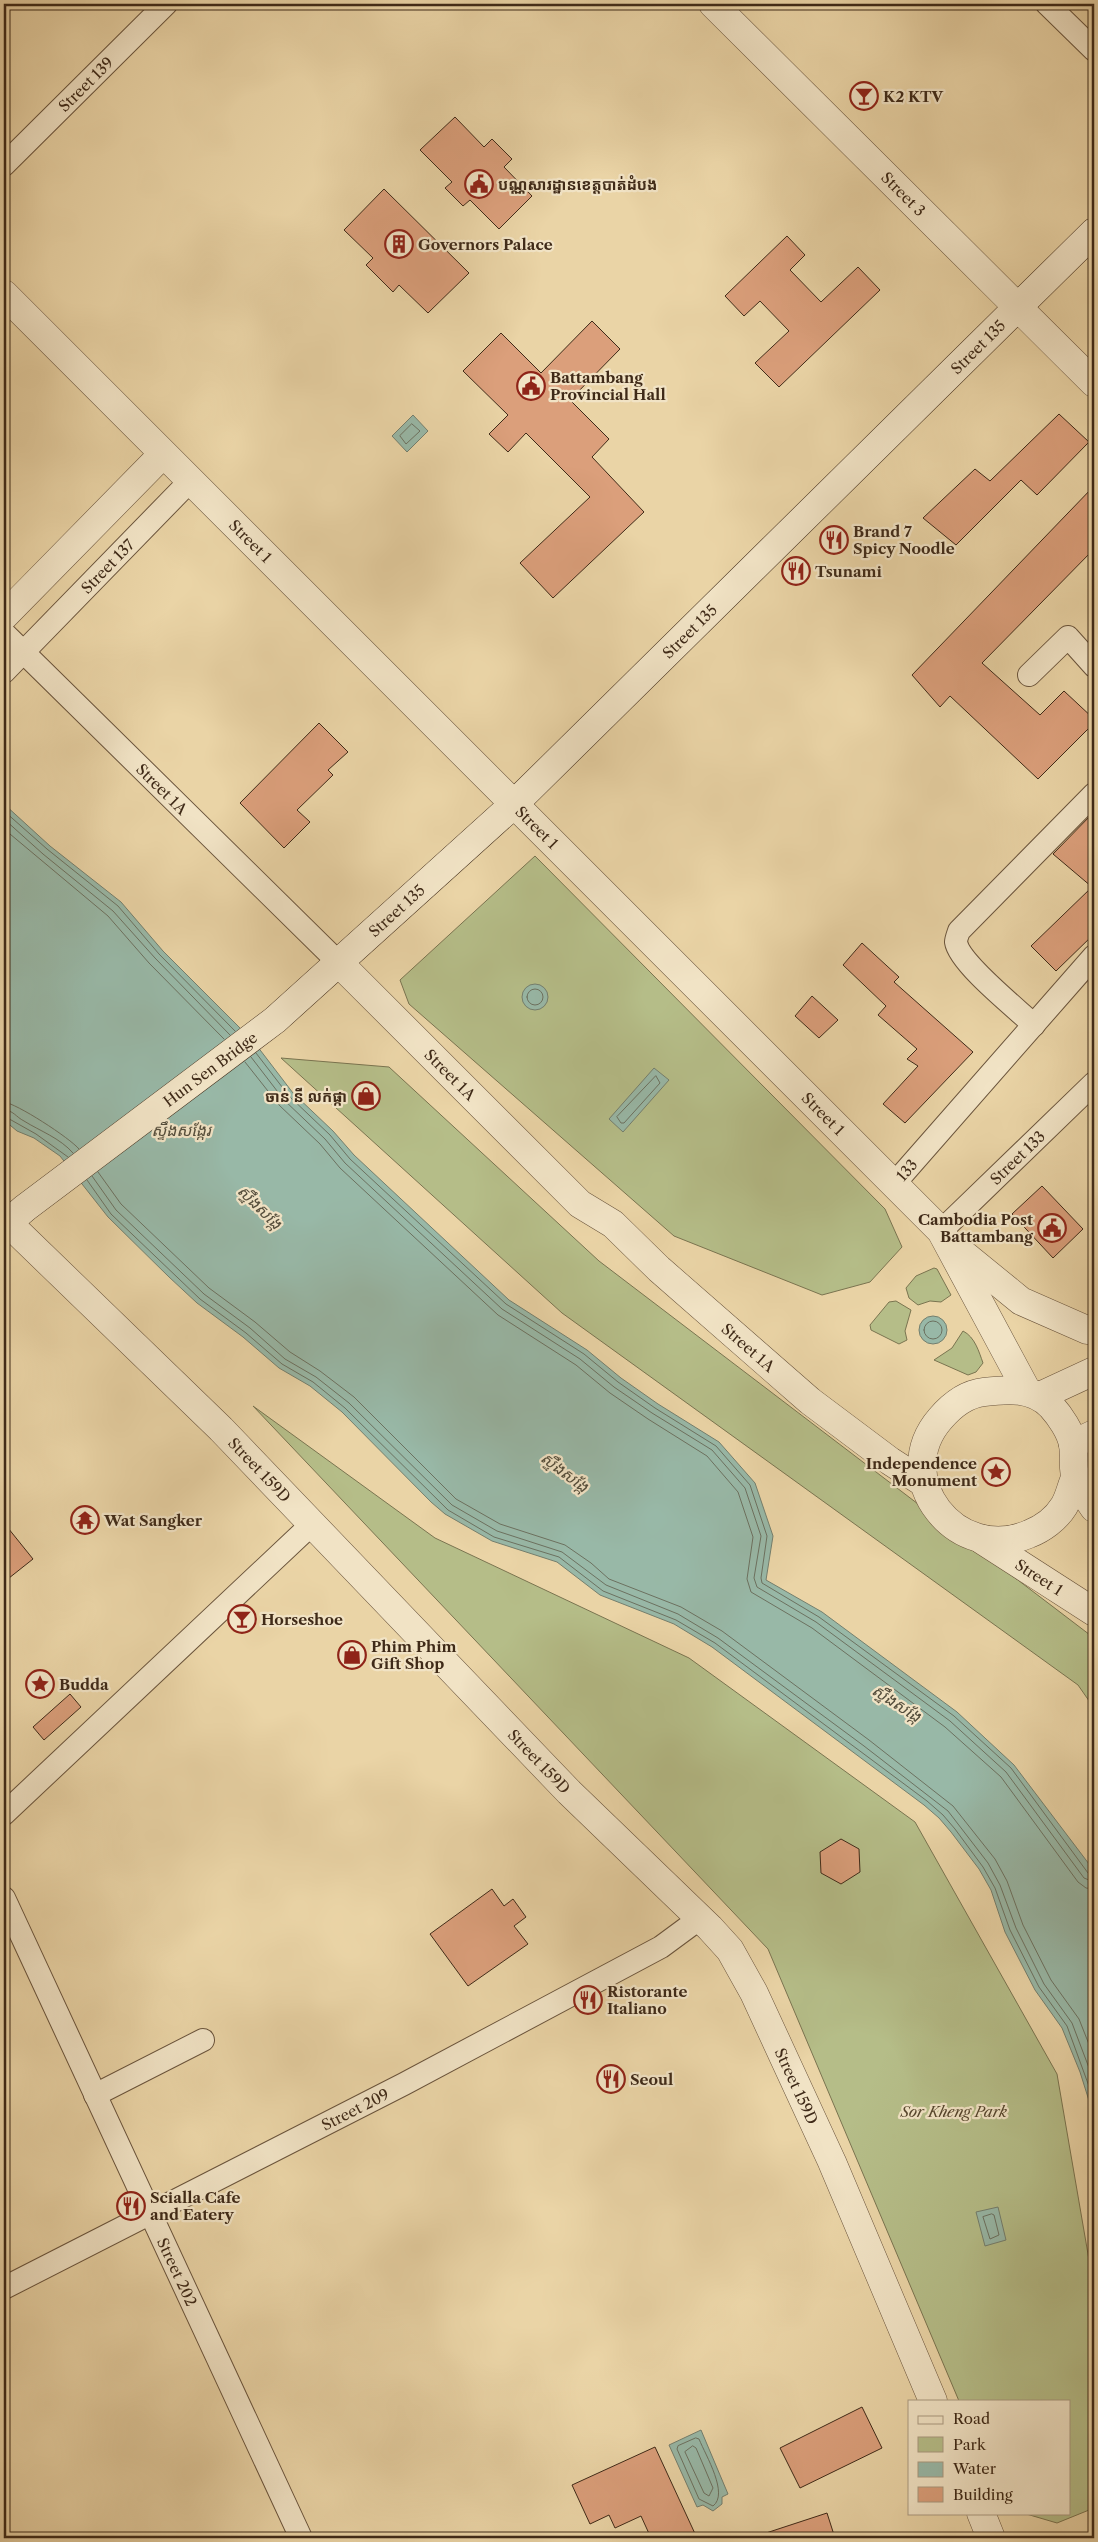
<svg xmlns="http://www.w3.org/2000/svg" width="1098" height="2542" viewBox="0 0 1098 2542" font-family="'Libre Caslon Text','Noto Sans Khmer',serif">
	<rect width="100%" height="100%" fill="#ead4a6"/>
	<filter id="stains"><feTurbulence type="fractalNoise" baseFrequency=".004" numOctaves="4"/><feColorMatrix values="0 0 0 0 .2 0 0 0 0 .09 0 0 0 0 .02 0 0 0 .5 -.17"/></filter>
	<radialGradient id="worn" r=".72"><stop offset=".6" stop-color="#630" stop-opacity="0"/><stop offset="1" stop-color="#630" stop-opacity=".3"/></radialGradient>
	<path fill="#b5bd88" stroke="#7a7450" d="M535 856 885 1209 902 1247 870 1282 822 1295 674 1236 409 1004 400 980Z
		M281 1058 389 1067 599 1261 1094 1638V1708L1078 1685 562 1313Z
		M934 1268 937 1269 951 1295 941 1302 930 1301 918 1305 909 1298 906 1288 916 1276Z
		M896 1301 911 1310 905 1331 907 1340 899 1344 871 1330 870 1325 889 1302Z
		M963 1331C975 1337 979 1352 983 1363L976 1372 968 1375 934 1360 952 1348Z
		M253 1406 435 1538 689 1658 915 1822 1057 2074 1094 2289V2508L1057 2523 1023 2513H1069V2401H959L768 1949Z"/>
	<path fill="#98b8a7" stroke="#747f6e" d="M413 415 428 431 407 452 392 436Z
		M4 804 50 846 121 902 163 951 254 1042 293 1093 333 1131 354 1155 509 1300 587 1350 621 1378 658 1404 719 1442 755 1483 773 1536 766 1580 822 1612 957 1712 1014 1765 1089 1864 1094 1875V2126L1091 2107 1080 2072 1062 2028 1035 1990 1005 1932 991 1890 979 1869 951 1832 939 1818 924 1805 712 1647 674 1624 600 1595 557 1562 492 1541 445 1514 431 1502 342 1412 310 1386 279 1368 243 1337 197 1303 169 1277 108 1217 60 1156 34 1138 17 1131 4 1120Z
		M522 997a13 13 0 1 1 26 0a13 13 0 1 1-26 0Z
		M654 1068 669 1080 623 1132 609 1119Z
		M919 1330a14 14 0 1 1 28 0a14 14 0 1 1-28 0Z
		M998 2207 1006 2240 985 2246 976 2212Z
		M701 2430 728 2494 722 2497V2504L713 2511 703 2505 697 2507 669 2445Z"/>
	<g fill="none" stroke-linecap="round" stroke-linejoin="round">
		<path stroke="#6c7160" stroke-width="1" d="M412 424 420 431 406 444 400 436Z
			M4 811 47 849 118 906 159 954 235 1031
			M4 819 43 854 113 911 155 958 230 1035
			M4 829 108 916 149 963 224 1039
			M527 997a8 8 0 1 1 16 0a8 8 0 1 1-16 0Z
			M256 1053 289 1096 330 1135 350 1159 506 1304 584 1354 618 1382 655 1408 716 1446 750 1485 767 1536 761 1578 762 1583 819 1617 954 1716 1011 1768 1088 1873 1094 1875
			M251 1057 284 1100 325 1139 345 1163 502 1309 580 1359 614 1387 652 1413 712 1450 745 1488 761 1536 754 1578 757 1587 816 1622 950 1721 1006 1772 1084 1878 1094 1882
			M245 1062 279 1105 320 1144 340 1168 498 1315 576 1365 610 1393 648 1419 707 1456 738 1492 753 1537 747 1579 751 1592 812 1628 945 1727 1001 1777 1078 1882 1086 1888 1094 1889
			M656 1076 660 1083 624 1123H621L617 1117Z
			M4 1102C16 1103 70 1138 79 1149
			M4 1110C13 1110 16 1117 24 1121 40 1131 60 1138 73 1153
			M4 1116 36 1134 68 1157
			M98 1172 121 1204 209 1288 255 1322 290 1352 320 1371 354 1397 456 1499 500 1524 565 1545 591 1563 609 1579 681 1607 722 1631 869 1740 953 1806 995 1859 1007 1881 1023 1925 1051 1980 1079 2019 1094 2057
			M92 1176 116 1210 204 1294 250 1328 285 1359 316 1377 349 1403 452 1505 497 1531 562 1552 606 1585 678 1614 718 1638 864 1746 948 1811 988 1863 1000 1885 1016 1928 1044 1984 1072 2023 1094 2081
			M87 1180 111 1214 200 1299 246 1333 282 1364 313 1382 345 1408 448 1510 494 1537 559 1557 603 1591 676 1620 715 1643 927 1801 943 1815 955 1829 983 1867 995 1888 1010 1930 1039 1987 1067 2026 1094 2100
			M924 1330a9 9 0 1 1 18 0a9 9 0 1 1-18 0Z
			M992 2214 994 2215 999 2235 990 2239 983 2217Z
			M696 2438 699 2439C706 2456 729 2494 713 2506L699 2499 677 2449 678 2446Z
			M693 2446 696 2448 713 2488 709 2496 704 2493 685 2452Z"/>
	</g>
	<path fill="#db9f7b" stroke="#3f2a18" d="M455 117 484 147 492 139 512 159 504 167 532 196 499 229 470 200 463 206 445 188 452 182 420 150Z
		M384 189 469 273 428 313 399 285 393 292 366 265 373 258 344 230Z
		M787 236 805 255 790 270 821 302 858 267 880 290 779 387 755 363 789 331 760 301 744 316 725 296Z
		M592 321 620 349 570 400 609 439 592 457 644 512 553 598 520 563 590 497 526 433 508 452 489 434 508 415 463 371 501 333 541 373Z
		M1059 414 1089 442 1037 495 1021 480 956 545 923 518 975 469 990 481Z
		M1094 486V549L982 663 1040 715 1064 691 1094 719V723L1038 779 950 696 940 707 912 675Z
		M319 723 348 752 328 770 333 775 297 810 310 822 284 848 240 803Z
		M1094 812V934L1056 971 1031 946 1092 887 1053 854Z
		M862 943 899 977 894 982 973 1052 905 1123 883 1104 918 1066 907 1059 917 1049 878 1015 886 1006 843 965Z
		M812 996 838 1020 819 1038 795 1016Z
		M1042 1186 1083 1229 1053 1258 1012 1214Z
		M4 1523 33 1559 4 1582Z
		M70 1694 81 1707 44 1740 33 1727Z
		M841 1839 859 1849 860 1872 841 1884 821 1873 820 1852Z
		M492 1889 504 1906 513 1899 526 1917 514 1926 528 1944 468 1986 430 1934Z
		M862 2407 882 2448 800 2488 780 2448Z
		M655 2447 697 2538H651L641 2516 615 2528 609 2515 590 2524 572 2485Z
		M827 2513 835 2538H761L760 2535Z"/>
	<g fill="none" stroke-linecap="round" stroke-linejoin="round">
		<defs>
			<g id="minor">
				<path d="M1047 4 1094 50"/>
				<path id="s1" d="M4 165 166 4"/>
				<path id="s2" d="M4 633 338 962"/>
				<path id="s3" d="M4 672 190 481"/>
				<path d="M1029 675 1068 637 1094 666"/>
				<path d="M1034 1025C1017 1009 959 963 956 942 956 939 958 934 959 931L1094 794"/>
				<path id="s4" d="M894 1184 1094 956"/>
				<path id="s5" d="M941 1231 1094 1083"/>
				<path d="M4 1814 312 1524"/>
				<path id="s6" d="M4 1898 301 2538"/>
				<path d="M95 2095 203 2040"/>
				<path id="s7" d="M4 2288 404 2084 661 1947 699 1919"/>
			</g>
			<g id="tertiary">
				<path id="s8" d="M713 4 1094 383"/>
				<path id="s9" d="M4 294 941 1231 1027 1391"/>
				<path d="M4 616 163 454"/>
				<path id="s10" d="M338 962 580 1204 613 1224 659 1269 810 1401 890 1461 924 1483"/>
				<path id="s11" d="M4 1219 221 1429 569 1792 710 1928 730 1950 754 1993 832 2162 933 2401"/>
				<path d="M956 1248 1021 1301 1087 1330 1094 1331"/>
				<path d="M1040 1396 1094 1371"/>
				<path d="M1073 1444 1094 1434"/>
				<path d="M1075 1478C1071 1487 1069 1498 1064 1506 1056 1519 1042 1529 1029 1534 956 1565 889 1478 940 1419 951 1406 966 1394 984 1392 1008 1389 1033 1387 1051 1406 1060 1416 1071 1432 1073 1445 1075 1456 1072 1470 1076 1479 1080 1489 1088 1499 1094 1508"/>
				<path id="s12" d="M982 1540 1094 1612"/>
				<path d="M981 2513 991 2538"/>
			</g>
			<g id="secondary">
				<path id="s13" d="M4 1226 25 1208 275 1020 513 805 1094 232"/>
			</g>
		</defs>
		<use href="#minor" stroke="#6a543c" stroke-width="24"/>
		<use href="#tertiary" stroke="#6a543c" stroke-width="29"/>
		<use href="#secondary" stroke="#3f2a18" stroke-width="29"/>
		<use href="#minor" stroke="#f1e3c5" stroke-width="22"/>
		<use href="#tertiary" stroke="#f1e3c5" stroke-width="28"/>
		<use href="#secondary" stroke="#f1e3c5" stroke-width="28"/>
	</g>
	<defs>
		<symbol id="bar-ring" viewBox="-11 -11 22 22"><circle r="9.5" fill="#f1e3c5" stroke="#8f2418" stroke-width="1.5"/><path d="M-6-5H6L.8 .8V4.5H3.5V6h-7V4.5H-.8V.8Z" fill="#8f2418"/></symbol>
		<symbol id="civic-ring" viewBox="-11 -11 22 22"><circle r="9.5" fill="#f1e3c5" stroke="#8f2418" stroke-width="1.5"/><path d="M-.6-6.5H3V-4.5H.6V-3L4-1V1h2V6H-6V1h2V-1L-.6-3ZM-1.2 2.5V6h2.4V2.5Z" fill="#8f2418"/></symbol>
		<symbol id="building-ring" viewBox="-11 -11 22 22"><circle r="9.5" fill="#f1e3c5" stroke="#8f2418" stroke-width="1.5"/><path d="M-4-6H4V6H1V3H-1V6H-4ZM-2.5-4.3h1.7v1.8h-1.7ZM.8-4.3h1.7v1.8H.8ZM-2.5-1h1.7V.8h-1.7ZM.8-1h1.7V.8H.8Z" fill="#8f2418"/></symbol>
		<symbol id="restaurant-ring" viewBox="-11 -11 22 22"><circle r="9.5" fill="#f1e3c5" stroke="#8f2418" stroke-width="1.5"/><path d="M-5-6h1v4h1v-4h1v4h1v-4h1v5L-1.5 .5V6h-2V.5L-5-1ZM5-6V6H3V1.5H1.5Q1.5-4 5-6Z" fill="#8f2418"/></symbol>
		<symbol id="shop-ring" viewBox="-11 -11 22 22"><circle r="9.5" fill="#f1e3c5" stroke="#8f2418" stroke-width="1.5"/><path d="M-5-2.5h2.3a2.7 3.5 0 0 1 5.4 0H5L5.5 6h-11ZM-1.5-2.5h3a1.5 2.3 0 0 0-3 0Z" fill="#8f2418"/></symbol>
		<symbol id="sight-ring" viewBox="-11 -11 22 22"><circle r="9.5" fill="#f1e3c5" stroke="#8f2418" stroke-width="1.5"/><path d="M0-6L1.8-2.2L6-1.7L2.9 1.2L3.7 5.4L0 3.3L-3.7 5.4L-2.9 1.2L-6-1.7L-1.8-2.2Z" fill="#8f2418"/></symbol>
		<symbol id="temple-ring" viewBox="-11 -11 22 22"><circle r="9.5" fill="#f1e3c5" stroke="#8f2418" stroke-width="1.5"/><path d="M0-6L5-2H3V0L6.5 2.5H4V6H1.5V3h-3V6H-4V2.5H-6.5L-3 0V-2H-5Z" fill="#8f2418"/></symbol>
	</defs>
	<g fill-rule="evenodd">
		<use href="#bar-ring" x="848" y="80" width="32" height="32"/>
		<use href="#civic-ring" x="463" y="168" width="32" height="32"/>
		<use href="#building-ring" x="383" y="228" width="32" height="32"/>
		<use href="#civic-ring" x="515" y="370" width="32" height="32"/>
		<use href="#restaurant-ring" x="818" y="524" width="32" height="32"/>
		<use href="#restaurant-ring" x="780" y="555" width="32" height="32"/>
		<use href="#shop-ring" x="350" y="1080" width="32" height="32"/>
		<use href="#civic-ring" x="1036" y="1212" width="32" height="32"/>
		<use href="#sight-ring" x="980" y="1456" width="32" height="32"/>
		<use href="#temple-ring" x="69" y="1504" width="32" height="32"/>
		<use href="#bar-ring" x="226" y="1603" width="32" height="32"/>
		<use href="#shop-ring" x="336" y="1639" width="32" height="32"/>
		<use href="#sight-ring" x="24" y="1668" width="32" height="32"/>
		<use href="#restaurant-ring" x="572" y="1984" width="32" height="32"/>
		<use href="#restaurant-ring" x="595" y="2063" width="32" height="32"/>
		<use href="#restaurant-ring" x="115" y="2190" width="32" height="32"/>
	</g>
	<g text-anchor="middle" dominant-baseline="central" stroke-width="4.5" stroke-linejoin="round" paint-order="stroke">
		<g font-size="15" fill="#3f2a18" stroke="#f1e3c5">
			<text stroke="none"><textPath href="#s1" startOffset="115">Street 139</textPath></text>
			<text stroke="none"><textPath href="#s8" startOffset="269">Street 3</textPath></text>
			<text stroke="none"><textPath href="#s13" startOffset="1314">Street 135</textPath></text>
			<text stroke="none"><textPath href="#s9" startOffset="349">Street 1</textPath></text>
			<text stroke="none"><textPath href="#s3" startOffset="148">Street 137</textPath></text>
			<text stroke="none"><textPath href="#s13" startOffset="909">Street 135</textPath></text>
			<text stroke="none"><textPath href="#s2" startOffset="222">Street 1A</textPath></text>
			<text stroke="none"><textPath href="#s9" startOffset="754">Street 1</textPath></text>
			<text stroke="none"><textPath href="#s13" startOffset="504">Street 135</textPath></text>
			<text stroke="none"><textPath href="#s13" startOffset="259">Hun Sen Bridge</textPath></text>
			<text stroke="none"><textPath href="#s10" startOffset="159">Street 1A</textPath></text>
			<text stroke="none"><textPath href="#s9" startOffset="1159">Street 1</textPath></text>
			<text stroke="none"><textPath href="#s5" startOffset="106">Street 133</textPath></text>
			<text stroke="none"><textPath href="#s4" startOffset="19">133</textPath></text>
			<text stroke="none"><textPath href="#s10" startOffset="564">Street 1A</textPath></text>
			<text stroke="none"><textPath href="#s11" startOffset="358">Street 159D</textPath></text>
			<text stroke="none"><textPath href="#s12" startOffset="68">Street 1</textPath></text>
			<text stroke="none"><textPath href="#s11" startOffset="762">Street 159D</textPath></text>
			<text stroke="none"><textPath href="#s11" startOffset="1182">Street 159D</textPath></text>
			<text stroke="none"><textPath href="#s7" startOffset="394">Street 209</textPath></text>
			<text stroke="none"><textPath href="#s6" startOffset="412">Street 202</textPath></text>
		</g>
		<g font-size="15" font-weight="bold" fill="#3f2a18" stroke="#f1e3c5" text-anchor="start">
			<text x="883" y="96">K2 KTV</text>
			<text x="498" y="184">បណ្ណសារដ្ឋានខេត្តបាត់ដំបង</text>
			<text x="418" y="244">Governors Palace</text>
			<text x="550" y="377">Battambang<tspan x="550" dy="17">Provincial Hall</tspan></text>
			<text x="853" y="531">Brand 7<tspan x="853" dy="17">Spicy Noodle</tspan></text>
			<text x="815" y="571">Tsunami</text>
			<text x="347" y="1096" text-anchor="end">ចាន់ នី លក់ផ្កា</text>
			<text x="1033" y="1219" text-anchor="end">Cambodia Post<tspan x="1033" dy="17">Battambang</tspan></text>
			<text x="977" y="1463" text-anchor="end">Independence<tspan x="977" dy="17">Monument</tspan></text>
			<text x="104" y="1520">Wat Sangker</text>
			<text x="261" y="1619">Horseshoe</text>
			<text x="371" y="1646">Phim Phim<tspan x="371" dy="17">Gift Shop</tspan></text>
			<text x="59" y="1684">Budda</text>
			<text x="607" y="1991">Ristorante<tspan x="607" dy="17">Italiano</tspan></text>
			<text x="630" y="2079">Seoul</text>
			<text x="150" y="2197">Scialla Cafe<tspan x="150" dy="17">and Eatery</tspan></text>
		</g>
		<g font-size="15" font-style="italic" fill="#57472e" stroke="#f1e3c5">
			<text x="954" y="2111">Sor Kheng Park</text>
		</g>
		<g font-size="16" font-style="italic" fill="#554e3c" stroke="#f1e3c5">
			<text x="181" y="1130">ស្ទឹងសង្កែរ</text>
			<text transform="translate(260 1207) rotate(45)">ស្ទឹងសង្កែ</text>
			<text transform="translate(565 1472) rotate(37)">ស្ទឹងសង្កែ</text>
			<text transform="translate(897 1703) rotate(33)">ស្ទឹងសង្កែ</text>
		</g>
	</g>
	<rect width="1098" height="2542" fill="none" stroke="#ead4a6" stroke-width="20"/>
	<rect x="5" y="5" width="1088" height="2532" fill="none" stroke="#3f2a18" stroke-width="2.5"/>
	<rect x="10" y="10" width="1078" height="2522" fill="none" stroke="#3f2a18"/>
	<rect x="908" y="2400" width="162" height="115" fill="#f1e3c5" stroke="#aa9980"/>
	<rect x="918" y="2416" width="25" height="8" fill="#f1e3c5" stroke="#aa9980"/>
	<text x="953" y="2424" font-size="15" fill="#3f2a18">Road</text>
	<rect x="918" y="2437" width="25" height="15" fill="#b5bd88" stroke="#aa9980"/>
	<text x="953" y="2450" font-size="15" fill="#3f2a18">Park</text>
	<rect x="918" y="2462" width="25" height="15" fill="#98b8a7" stroke="#aa9980"/>
	<text x="953" y="2474" font-size="15" fill="#3f2a18">Water</text>
	<rect x="918" y="2487" width="25" height="15" fill="#db9f7b" stroke="#aa9980"/>
	<text x="953" y="2500" font-size="15" fill="#3f2a18">Building</text>
	<rect width="100%" height="100%" filter="url(#stains)"/>
	<rect width="100%" height="100%" fill="url(#worn)"/>
</svg>
